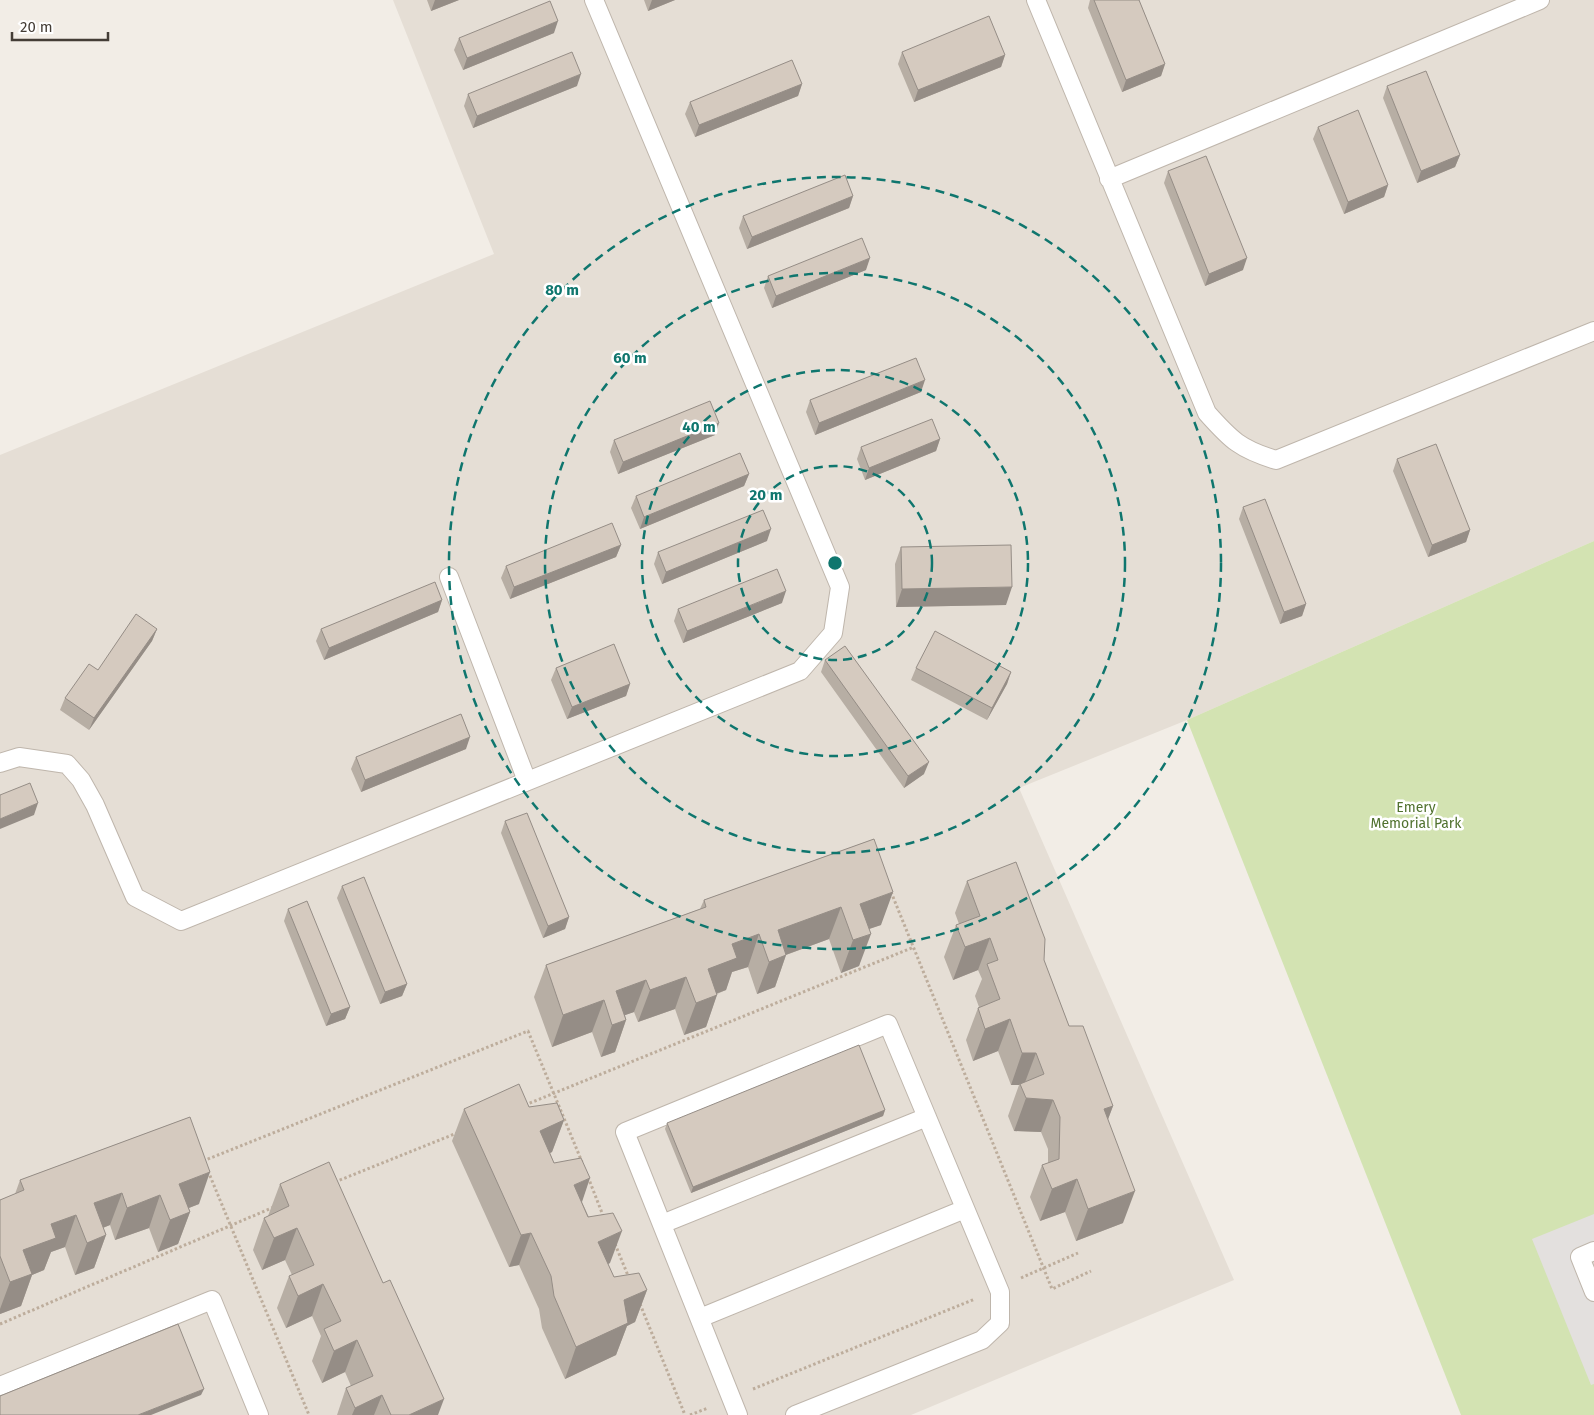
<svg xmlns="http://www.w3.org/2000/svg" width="1594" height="1415" viewBox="0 0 1594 1415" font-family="'Fira Sans',sans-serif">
	<rect width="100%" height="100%" fill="#f2ede6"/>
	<path fill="#e5ded5" d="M393 0H1594V541L1187 720 1019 788 1234 1280 911 1415H0V455L494 254Z"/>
	<path fill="#d3e3b2" d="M1594 541V1415H1461L1187 720Z"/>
	<path fill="#e3e0de" d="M1594 1214V1384L1591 1385 1532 1239Z"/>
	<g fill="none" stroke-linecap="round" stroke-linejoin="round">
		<defs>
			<path id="service" d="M1036 0 1207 413C1231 440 1240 449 1276 460L1594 331
				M1109 179 1540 0
				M449 577 527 781
				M0 763 19 757 67 764 81 780 95 805 135 897 181 921 800 671 833 633 840 587 594 0
				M662 1224 927 1117
				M1594 1251 1580 1257 1594 1292
				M700 1318 965 1209
				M0 1386 212 1300 259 1415
				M738 1415 625 1132 888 1024 1000 1292V1323L982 1340 795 1415"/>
		</defs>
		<use href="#service" stroke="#bfb6ac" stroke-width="20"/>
		<path stroke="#bdad9c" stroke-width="3" stroke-dasharray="2.5 2.5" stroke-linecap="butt" d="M891 892 1052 1289 1091 1271
			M525 1105 914 947
			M203 1161 528 1031 582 1162
			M208 1171 309 1415
			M588 1177 604 1218
			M335 1182 457 1133
			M615 1244 629 1278
			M1021 1278 1078 1253
			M640 1304 685 1415
			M0 1324 274 1207
			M753 1389 975 1299
			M690 1415 708 1408"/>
		<use href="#service" stroke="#fff" stroke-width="18"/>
	</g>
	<path fill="#b7aea4" d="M427 0H459L431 11Z
		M644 0H675L648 11Z
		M1090 0H1139L1165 64 1161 76 1122 92 1088 8Z
		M554 33 463 70 454 50 459 38Z
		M902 52 1005 55 1001 67 914 102 898 64Z
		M802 84 798 96 695 137 685 114 690 102Z
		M577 86 473 128 464 106 468 94Z
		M1387 86 1460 155 1455 167 1417 183 1383 98Z
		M1318 127 1388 185 1384 197 1344 214 1313 139Z
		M1168 171 1243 270 1205 286 1164 183Z
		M853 196 849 208 747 249 739 228 743 216Z
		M866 270 772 308 764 288 768 276Z
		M921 392 815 435 806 412 810 400Z
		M715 435 618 474 610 452 614 440Z
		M940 439 936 451 865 480 857 459 861 447Z
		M1397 459 1470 530 1466 542 1428 557 1393 471Z
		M749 474 744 486 640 529 631 508 636 496Z
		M1243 507 1306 604 1302 616 1280 624 1239 519Z
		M767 541 662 584 654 564 658 552Z
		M621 545 616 557 510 599 501 578 506 566Z
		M901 547 1006 605 896 607 895 564Z
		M442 600 438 612 324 660 316 641 321 629Z
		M782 603 683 643 674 621 678 609Z
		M157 629 152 641 89 730 60 710 65 698 98 670Z
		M825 660 924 774 904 788 821 672Z
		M556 668 630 684 626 696 567 719 551 680Z
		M916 668 1011 672 1007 684 987 720 911 680Z
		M466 749 361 792 351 769 356 757Z
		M505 821 569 917 565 929 543 938 501 833Z
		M874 839 881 925 869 929 859 966 841 973 829 939 786 955 775 987 757 994 748 967 732 972 726 990 717 994 706 1027 684 1035 675 1009 638 1022 634 1012 625 1015 626 1020 615 1052 601 1057 592 1032 552 1047 534 997 546 965 700 909 704 900Z
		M967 881 1044 960 1069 1026 1113 1106 1108 1119 1123 1223 1076 1241 1065 1212 1040 1221 1030 1197 1042 1165 1048 1163V1149L1041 1132 1014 1131 1008 1116 1019 1085H1011L998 1051 973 1061 966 1040 978 1008 979 1007 975 996 982 979 978 970 953 980 944 957 956 925 959 924 955 913Z
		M342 886 407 984 402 996 380 1004 337 898Z
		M288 909 350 1007 345 1019 326 1026 284 921Z
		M529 1107 564 1120 552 1152 550 1153 554 1163 582 1202 610 1263 608 1264 614 1277 647 1290 635 1322 627 1326 616 1355 565 1379 542 1328 539 1309 519 1265 509 1267 452 1141 464 1109Z
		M885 1110 883 1116 691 1193 665 1129 667 1123Z
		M190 1117 199 1204 189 1208 190 1212 178 1244 158 1252 149 1228 115 1240 110 1225 103 1228 106 1235 94 1268 75 1275 65 1247 51 1252 44 1270 32 1275 21 1306 0 1314V1200L15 1194 20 1180Z
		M280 1184 438 1415H337L346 1388 351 1386 345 1372 322 1383 312 1361 321 1336 312 1316 286 1328 277 1308 289 1276 292 1275 285 1260 262 1270 253 1250 264 1218 268 1216Z"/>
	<path fill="#958d86" d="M435 0H459L431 11Z
		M652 0H675L648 11Z
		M558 21 554 33 463 70 467 58Z
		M1005 55 1001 67 914 102 918 90Z
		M1165 64 1161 76 1122 92 1126 80Z
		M581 74 577 86 473 128 477 116Z
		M802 84 798 96 695 137 699 125Z
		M1460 155 1455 167 1417 183 1421 171Z
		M1388 185 1384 197 1344 214 1348 202Z
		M853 196 849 208 747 249 752 237Z
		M870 258 866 270 772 308 776 296Z
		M1247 258 1243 270 1205 286 1209 274Z
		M925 380 921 392 815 435 819 423Z
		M719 423 715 435 618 474 623 462Z
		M940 439 936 451 865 480 869 468Z
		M749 474 744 486 640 529 644 517Z
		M771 529 767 541 662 584 666 572Z
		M1470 530 1466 542 1428 557 1432 545Z
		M621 545 616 557 510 599 514 587Z
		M1012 587 1006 605 896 607 902 589Z
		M786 591 782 603 683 643 687 631Z
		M442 600 438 612 324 660 329 648Z
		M1306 604 1302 616 1280 624 1284 612Z
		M157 629 152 641 89 730 94 718Z
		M1011 672 1007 684 987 720 992 708Z
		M630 684 626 696 567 719 572 707Z
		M470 737 466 749 361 792 365 780Z
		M929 762 924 774 904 788 908 776Z
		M38 803 34 815 0 829V819Z
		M893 892 881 925 851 935 860 904Z
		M841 907 829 939 769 961 778 930Z
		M569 917 565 929 543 938 548 926Z
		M759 934 748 967 732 972 726 990 696 1001 708 969 732 944Z
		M871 934 859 966 841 973 853 940Z
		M990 938 978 970 953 980 965 947Z
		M786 955 775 987 757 994 769 962Z
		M686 977 675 1009 638 1022 650 990Z
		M646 980 634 1012 611 1020 616 991Z
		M407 984 402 996 380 1004 385 992Z
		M717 995 706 1027 684 1035 696 1003Z
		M604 1000 592 1032 552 1047 563 1015Z
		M350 1007 345 1019 326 1026 331 1014Z
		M1010 1019 998 1051 973 1061 985 1029Z
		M626 1020 615 1052 601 1057 612 1025Z
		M1022 1053H1036L1024 1085 1020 1084 1019 1085H1011Z
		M1026 1098 1053 1100 1041 1132 1014 1131Z
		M1113 1106 1101 1138 1104 1109Z
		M885 1110 883 1116 691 1193 693 1187Z
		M564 1120 552 1152 529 1163 540 1131Z
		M210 1172 199 1204 168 1216 179 1184Z
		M590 1178 579 1211 574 1185Z
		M1077 1179 1065 1212 1040 1221 1052 1189Z
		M1135 1191 1123 1223 1076 1241 1088 1209Z
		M122 1193 110 1225 84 1235 94 1203Z
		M160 1195 149 1228 115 1240 127 1208Z
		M190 1212 178 1244 158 1252 170 1220Z
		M76 1215 65 1247 51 1252 44 1270 32 1275 21 1306 0 1314V1309L10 1282 23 1250 51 1224Z
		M297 1228 285 1260 262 1270 274 1238Z
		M622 1231 610 1263 586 1274 598 1242Z
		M531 1233 519 1265 509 1267 521 1235Z
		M106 1235 94 1268 75 1275 87 1243Z
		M323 1284 312 1316 286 1328 298 1296Z
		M647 1290 635 1322 627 1326 616 1355 565 1379 576 1347 624 1300Z
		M357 1340 345 1372 322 1383 334 1351Z
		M204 1389 201 1395 151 1415H138Z
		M382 1395 374 1415H352L355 1408Z
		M444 1399 438 1415H409Z"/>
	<path fill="#d5cabf" stroke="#958d86" d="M1094 0H1139L1165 64 1126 80Z
		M550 1 558 21 467 58 459 38Z
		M989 16 1005 55 918 90 902 52Z
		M572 52 581 74 477 116 468 94Z
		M792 60 802 84 699 125 690 102Z
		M1426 71 1460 155 1421 171 1387 86Z
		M1358 110 1388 185 1348 202 1318 127Z
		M1206 156 1247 258 1209 274 1168 171Z
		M845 175 853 196 752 237 743 216Z
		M862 238 870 258 776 296 768 276Z
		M916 358 925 380 819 423 810 400Z
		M710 401 719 423 623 462 614 440Z
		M932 419 940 439 869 468 861 447Z
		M1436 444 1470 530 1432 545 1397 459Z
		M740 453 749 474 644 517 636 496Z
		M1265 499 1306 604 1284 612 1243 507Z
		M763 510 771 529 666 572 658 552Z
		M612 523 621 545 514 587 506 566Z
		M1011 545 1012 587 902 589 901 547Z
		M777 569 786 591 687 631 678 609Z
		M435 582 442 600 329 648 321 629Z
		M136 614 157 629 94 718 65 698 89 664 98 670Z
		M935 631 1011 672 992 708 916 668Z
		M614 644 630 684 572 707 556 668Z
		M845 646 929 762 908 776 825 660Z
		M461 714 470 737 365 780 356 757Z
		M30 783 38 803 0 819V795Z
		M527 813 569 917 548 926 505 821Z
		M874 839 893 892 860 904 871 934 853 940 841 907 778 930 786 955 769 962 759 934 732 944 737 958 708 969 717 995 696 1003 686 977 650 990 646 980 616 991 626 1020 612 1025 604 1000 563 1015 546 965 706 907 704 900Z
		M1016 862 1045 939 1044 960 1069 1026H1083L1113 1106 1104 1109 1135 1191 1088 1209 1077 1179 1052 1189 1042 1165 1059 1159 1060 1117 1053 1100 1026 1098 1020 1084 1044 1074 1036 1053H1022L1010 1019 985 1029 978 1008 1000 999 987 964 998 960 990 938 965 947 956 925 980 916 967 881Z
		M364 877 407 984 385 992 342 886Z
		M307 901 350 1007 331 1014 288 909Z
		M859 1045 885 1110 693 1187 667 1123Z
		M519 1084 529 1107 557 1103 564 1120 540 1131 554 1163 581 1158 590 1178 574 1185 588 1217 613 1213 622 1231 598 1242 614 1277 639 1273 647 1290 624 1300 628 1323 576 1347 554 1296 551 1276 531 1233 521 1235 464 1109Z
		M190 1117 210 1172 179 1184 190 1212 170 1220 160 1195 127 1208 122 1193 94 1203 106 1235 87 1243 76 1215 51 1224 56 1238 23 1250 32 1274 10 1282 0 1256V1200L24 1190 20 1180Z
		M329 1162 383 1283 390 1280 444 1399 409 1415H391L382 1395 355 1408 346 1388 373 1376 357 1340 334 1351 324 1329 341 1321 323 1284 298 1296 289 1276 314 1265 297 1228 274 1238 264 1218 289 1206 280 1184Z
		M178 1324 204 1389 138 1415H0V1396Z"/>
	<g fill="none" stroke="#0f766e" stroke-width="2.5" stroke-dasharray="9 6">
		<circle cx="835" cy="563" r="97"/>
		<circle cx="835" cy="563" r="193"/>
		<circle cx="835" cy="563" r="290"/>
		<circle cx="835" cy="563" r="386"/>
	</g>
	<g text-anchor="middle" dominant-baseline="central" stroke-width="5" stroke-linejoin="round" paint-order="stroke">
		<g font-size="14" fill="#50712e" stroke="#fff">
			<text x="1416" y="807">Emery<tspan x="1416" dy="16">Memorial Park</tspan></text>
		</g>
	</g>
	<circle cx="835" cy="563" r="8" fill="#0f766e" stroke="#fff" stroke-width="2.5"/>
	<g font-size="15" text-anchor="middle" font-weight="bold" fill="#0f766e" stroke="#fff" stroke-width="5" stroke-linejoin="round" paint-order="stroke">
		<text x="562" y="295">80 m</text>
		<text x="630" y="363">60 m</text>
		<text x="699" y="432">40 m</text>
		<text x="766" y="500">20 m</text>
	</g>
	<path d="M12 32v8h96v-8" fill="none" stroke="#443d36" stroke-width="2.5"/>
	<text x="20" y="32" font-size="15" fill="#443d36" stroke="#ffffff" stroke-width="4" paint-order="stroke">20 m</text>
</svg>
